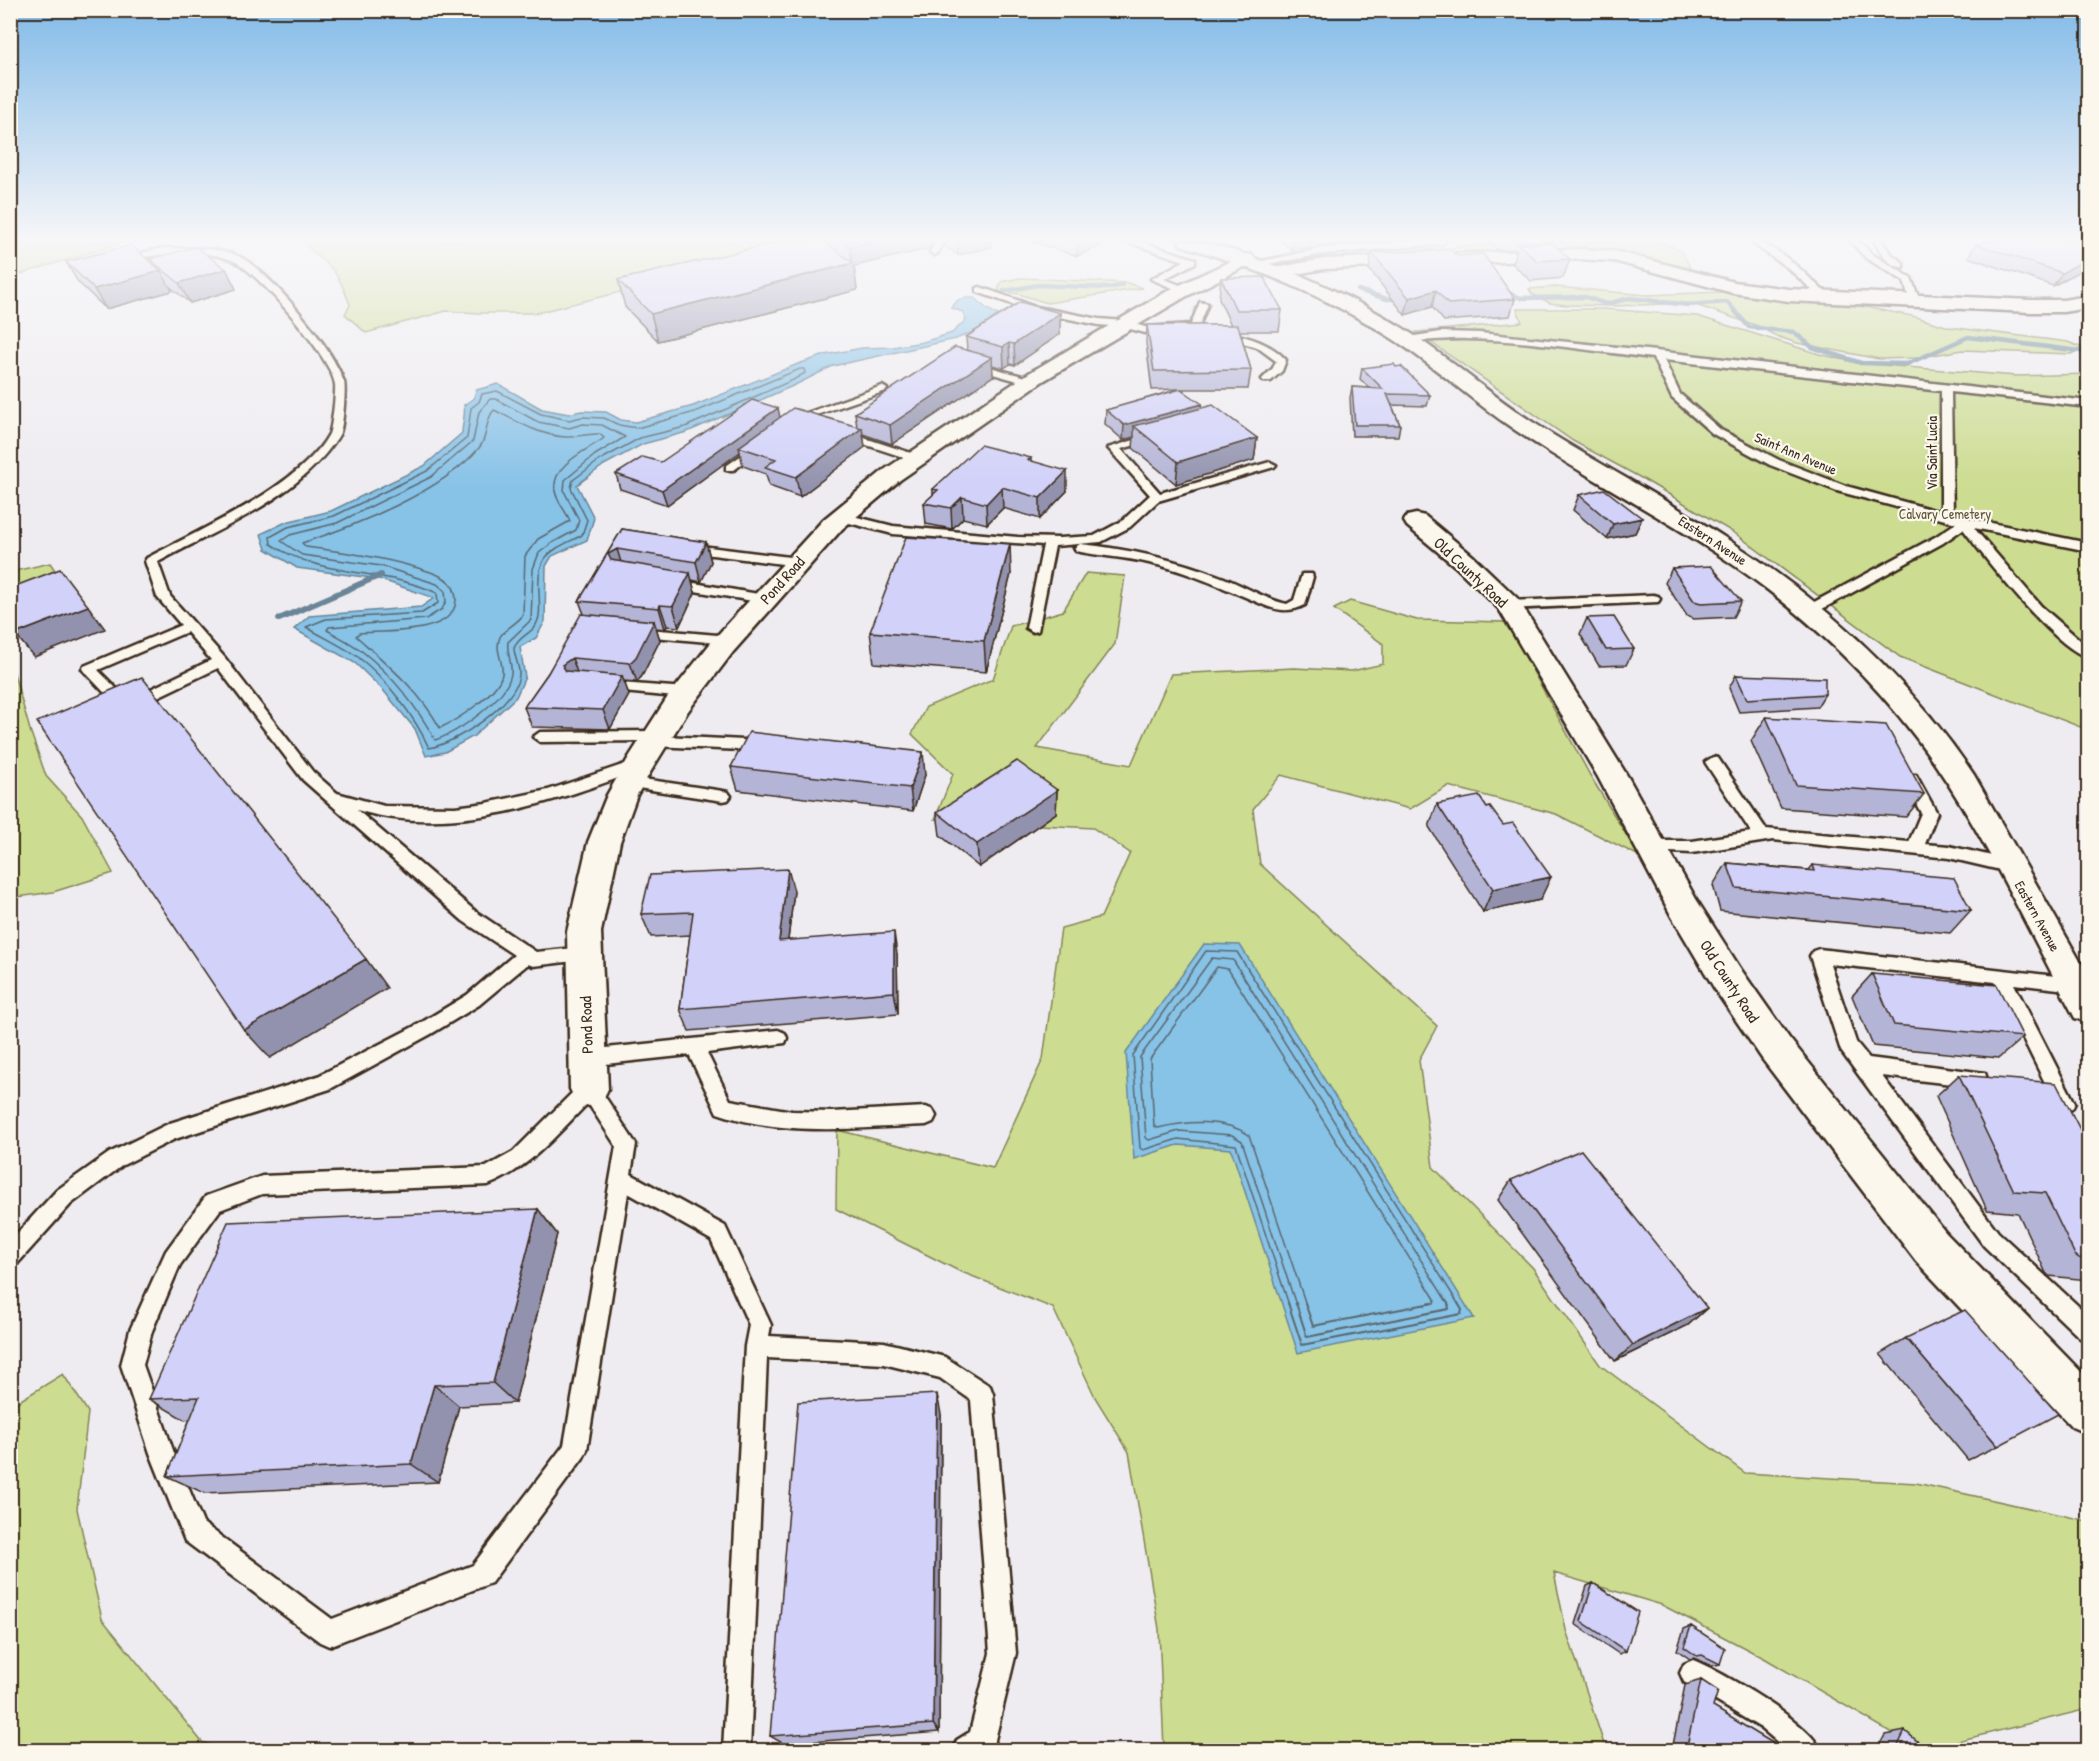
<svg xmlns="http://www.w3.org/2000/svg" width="2099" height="1761" viewBox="0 0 2099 1761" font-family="'Patrick Hand',sans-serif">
	<rect width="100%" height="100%" fill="#eeecf0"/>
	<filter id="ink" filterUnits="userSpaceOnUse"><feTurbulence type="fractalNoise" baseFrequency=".0167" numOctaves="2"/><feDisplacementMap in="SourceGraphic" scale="12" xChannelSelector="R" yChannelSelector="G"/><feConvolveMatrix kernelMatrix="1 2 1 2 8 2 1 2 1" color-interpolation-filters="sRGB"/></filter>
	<g filter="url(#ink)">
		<path fill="#ccdc90" stroke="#848357" stroke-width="1.5" d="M11 241H127L11 277Z
			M303 241H825L536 313H480L446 311 366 333 345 314 350 305C345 292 340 277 330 267 321 258 311 252 303 241Z
			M1524 241H1660L1681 251 1691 269 1621 252 1551 250 1330 258Z
			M1020 278 1127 283 1143 288 1047 303 1019 294 998 291 1001 282Z
			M1556 287 1647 295 1722 292 1785 302 1844 303 1912 316 1949 327 2068 342 2083 348 2071 354 1963 350 1915 358 1879 359 1797 343 1776 336 1758 326 1690 303 1613 306 1566 305 1550 303 1532 294 1529 289Z
			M1517 309H1604L1697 316 1819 354 1857 363 2016 376 2088 374V730L1900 657 1736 534 1643 479 1573 441 1416 332 1522 322Z
			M50 563 55 570 31 585 11 592 10 572Z
			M1086 573 1125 576 1115 644 1037 748 1131 765 1171 674 1294 668 1352 671 1383 664V644L1334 609 1350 601 1417 620 1506 622 1591 777 1639 856 1556 814 1448 786 1410 809 1281 775 1253 809 1260 864 1437 1026 1419 1060 1433 1167 1533 1268 1600 1365 1745 1473 1916 1483 2088 1521V1709L1921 1750 1764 1658 1662 1605 1554 1573 1566 1630 1606 1750H1164L1159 1629 1129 1452 1096 1399 1053 1308 959 1271 836 1209 837 1130 993 1168 1043 1059 1061 928 1101 917 1130 853 1093 828 935 819 953 774 912 734 926 707 993 679 1011 626 1063 611Z
			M11 668 13 670 30 730 46 776 82 816 113 873 53 892 11 898Z
			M63 1374 88 1412 77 1509 102 1619 202 1742 225 1750H11V1406Z"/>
		<path fill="#87c2e7" stroke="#698597" stroke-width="1.5" d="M966 298H974L987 309 998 315 977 330 956 339 833 366 795 385 687 432 643 444 604 465 577 485 594 518 587 540 552 556 546 566 545 621 536 638 520 647 525 677 516 697 474 736 445 752 426 756 415 729 383 690 355 663 294 629 309 616 421 607 434 598 379 579 297 568 266 549 261 534 286 522 331 511 424 466 462 433C462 423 466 415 464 405L474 398 476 390 498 384 542 409 569 414 581 411 606 412 621 420 636 422 693 406 798 364 825 355 862 348 893 347 923 342 952 333 966 320 963 312 951 308 958 300Z
			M1204 944 1240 945 1474 1318 1298 1353 1231 1149 1178 1145 1134 1159 1126 1053Z"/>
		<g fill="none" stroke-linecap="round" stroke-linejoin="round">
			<path stroke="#59676e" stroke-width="1.5" d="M800 369H804L805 373 793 380 685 427 640 438 600 460 573 480 571 488 587 520 582 535C552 551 536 553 539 592 539 601 541 611 538 620 534 634 519 635 514 648 514 657 520 666 519 675 517 704 455 744 429 748 415 717 386 678 358 657 342 646 323 637 306 627L326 619 422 613 438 603 437 593C383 568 321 578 271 544L270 537 288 527 334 516 427 471 467 438 471 408 479 402 482 394 497 391 541 414 569 420 582 417 604 418 619 425 637 428 695 412Z
				M490 399H496L538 422 569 428 583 424 602 425 625 437 595 455 565 480 564 491 579 520 576 530 552 543 539 553 533 569 531 620 508 642C506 653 513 664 511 674 507 699 457 733 435 740 418 708 392 675 363 652 353 644 339 637 327 630L329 627 426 619 442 609 446 602 445 591 437 584 381 566 302 555 281 541 290 535 337 523 431 477 473 441 479 412Z
				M494 410C517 421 540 436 566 437 577 437 588 433 600 434L604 438C587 451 551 464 555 491 557 502 566 511 570 521L538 539 525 556 523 615C517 624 505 628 500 637 494 650 504 662 502 674 498 694 457 720 440 728 420 691 387 664 356 636L359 633C383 631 453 636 456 601 456 592 452 583 444 578 436 573 427 571 418 568 381 557 344 552 306 547L302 543C355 526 443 491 479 448 489 436 484 421 494 410Z
				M1289 1305 1236 1145 1178 1139 1143 1150 1140 1148 1133 1055 1206 951 1237 952 1459 1305
				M1296 1305 1242 1141 1232 1135 1179 1131 1149 1140 1146 1138 1140 1057 1212 958 1233 960 1449 1305
				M1306 1305 1249 1135C1224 1118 1186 1121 1158 1128L1154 1126 1150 1059 1217 967 1228 969 1435 1299 1434 1303 1424 1305"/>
			<path stroke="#59676e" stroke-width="2" d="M1288 1303 1302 1345 1461 1314 1462 1310 1458 1303
				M1296 1303 1307 1337 1449 1309 1448 1303
				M1305 1303 1313 1326 1432 1303"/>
			<path stroke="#698597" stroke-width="4.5" d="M1358 290 1387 299H1402
				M1501 290 1521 298 1586 297 1606 304 1630 298 1688 305 1727 302 1749 327 1794 332 1812 347 1861 363 1907 364 1968 337 2088 352
				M1004 291 1038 285 1110 288 1122 285"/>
			<path stroke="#698597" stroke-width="6" d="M279 619 381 575"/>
			<defs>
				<path id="lane" d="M935 241H948L942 245 937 254 934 255 930 252Z
					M1124 241H1138L1195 259V263L1164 279 1188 288V292H1182L1151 279 1184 261Z
					M1408 241H1446L1442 244 1324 254 1257 266 1253 263 1324 248Z
					M1749 241C1775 241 1809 278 1828 295V299H1822L1788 268Z
					M1850 241H1859L1872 254 1911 278 1920 301 1918 303 1910 301 1904 281 1866 258Z
					M1874 241H1882L1890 253 1903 263V267C1889 268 1881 252 1874 241Z
					M163 248C187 249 218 246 240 257 271 273 333 348 344 382 346 389 343 429 339 435 300 498 220 528 158 562L170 596 225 658 313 772 337 793 384 806 455 807 486 803 548 790 640 759 648 764 645 768C557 801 452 839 357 810L475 911 536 952 584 947 590 949 593 954 590 959 533 966 528 964 479 1005 431 1034 330 1089 175 1139 123 1165 71 1204 17 1264 10 1267V1241L57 1190 109 1153 170 1123 318 1076 419 1024 467 995 514 955 463 921 303 780 218 668 126 712 121 710 82 669 84 666 181 625 157 597 145 561 147 558C199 530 301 486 329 434 332 428 336 392 335 384 331 357 257 270 232 260 197 246 154 255 119 262L115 259ZM187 632 211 660 128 700 98 670Z
					M980 287 1037 307 1099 319 1124 321 1145 327 1191 324 1200 302 1208 304 1198 329 1145 333 1123 327 1099 325 1035 312 977 292V288Z
					M1222 331C1246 337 1269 341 1286 360L1282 371 1271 381H1263L1262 379 1273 368 1276 361 1257 347 1219 336 1217 334Z
					M1441 332 1480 333 1656 351 2088 401V407L1951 392 1953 515 2088 543V551L1974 528 2041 606 2088 647V657C2057 651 1984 557 1963 529L1943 543 1813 614H1803L1801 611 1803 608 1935 537 1956 523 1837 491 1770 465 1713 434 1672 398 1653 358C1591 351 1528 340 1466 339 1454 338 1408 343 1403 340L1408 337ZM1664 360 1941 391V512L1846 486 1779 460 1721 430 1680 394Z
					M972 362 1033 379 1034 381 1029 384 968 367 967 365Z
					M882 386 887 389 886 391 799 421H791L790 419Z
					M843 431 920 456 922 458 916 461 912 460 839 436 837 434Z
					M1154 434 1158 435V439L1121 449 1160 493 1270 462 1276 465 1274 467 1158 501 1130 527 1101 542 1055 546 1038 631 1033 632 1026 628 1043 545 893 534 837 520 835 517 841 513 893 526 1018 537 1059 538 1094 536 1122 521 1150 495 1108 448Z
					M759 443 765 446 763 448 734 470H726V466Z
					M685 544 798 558 804 562 798 566 681 551 679 548 681 545Z
					M1080 544C1128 549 1174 559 1219 576 1242 584 1263 599 1287 604L1294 600 1302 574H1312L1313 577 1305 605C1288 614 1274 610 1257 602 1221 587 1187 571 1149 563 1125 557 1099 556 1076 551L1074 548Z
					M671 579 764 595 771 599 764 603 666 586 665 583 666 580Z
					M1653 595 1658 596 1660 599 1658 602 1509 609 1502 605 1509 601Z
					M637 628 729 636 736 640 729 644 632 635 630 632Z
					M607 682 686 688 693 693 686 698 602 690 600 687 602 684Z
					M657 731 662 732 664 736 764 741 771 746 764 751 654 746 647 741 540 742 533 737 540 732Z
					M1713 757 1718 758 1766 829 1909 842 1921 813 1903 779 1906 775H1916L1937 813 1925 844 1949 846 2009 860 2015 862 2017 866 2015 870 2009 872 1949 858 1773 840 1692 853 1647 851 1645 847 1647 843 1653 841H1692L1751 832 1705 762Z
					M630 777 723 791 728 792 731 796 728 800 723 801 625 786 622 782 625 778Z
					M1819 949 2082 979 2085 984 2082 989 2076 991 2014 984 2075 1103 2072 1109 2065 1111 2058 1109 1995 982 1830 964 1856 1042 1869 1058 1985 1073 1987 1079 1985 1085 1978 1087 1882 1076 1998 1232 2088 1315V1341L2080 1338 1984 1246 1841 1051 1810 956 1813 951Z
					M778 1030 785 1033 787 1038 785 1043 707 1053 730 1100 792 1111 832 1112 926 1107 933 1110 936 1116 933 1122 926 1125C858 1128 783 1137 717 1113L689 1055 587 1066 580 1064 578 1058 580 1052 587 1050Z
					M589 1081 596 1083 636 1144 631 1174 725 1226 771 1325 769 1336 884 1342 945 1357 990 1386 993 1394 1016 1653 995 1740 989 1750H953L957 1740 970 1732 990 1653 971 1400 940 1378 884 1364 767 1358 750 1750H723L745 1346 749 1325 711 1240 628 1193 587 1450 583 1458 491 1583 329 1646 320 1642 185 1541 150 1453 121 1365 130 1330 166 1251 206 1196 262 1176 486 1167 513 1152 582 1083ZM588 1103 616 1146 564 1445 473 1565 332 1619 203 1523 174 1453 143 1365 152 1331 180 1265 220 1210 262 1194 488 1185C529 1169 557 1134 588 1103Z
					M1693 1660C1721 1671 1812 1724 1820 1750H1787L1761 1728 1684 1682 1680 1673 1684 1664Z"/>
				<path id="street" d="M1578 249 1614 251 1734 282 1789 289 2031 300H2063L2088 296V308L2063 312H2031L1789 301 1733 293 1614 261 1578 259 1324 269 1279 277 1273 276 1270 272 1273 268 1279 267 1324 259Z
					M1246 254 1252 255 1255 259 1252 263 1185 297 1043 381 900 480 842 529 733 652 688 711 654 766 637 795 620 842 601 932 608 1089 602 1101 589 1106 576 1101 570 1089 567 932 588 842 607 795 629 757 667 698 713 640 824 519 884 470 1029 373 1171 289Z
					M1416 514 1425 516 1474 557 1518 599 1628 777 1696 899 1742 971 1789 1038 1946 1233 2088 1379V1434L2072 1427 1916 1261 1763 1060 1716 991 1672 917 1598 777 1499 609 1456 567 1407 526 1404 521 1407 516Z"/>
				<path id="primary" d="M1179 241C1214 241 1235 251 1268 263 1321 282 1374 308 1421 340 1458 366 1493 396 1531 421 1594 462 1661 496 1724 537 1823 600 1909 678 1974 775L2088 975V1022L2075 1018C2029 932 1988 841 1933 761 1888 696 1831 639 1768 590 1689 529 1598 486 1515 430 1473 402 1435 366 1393 339 1327 296 1255 268 1181 245Z"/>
			</defs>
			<use href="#lane" stroke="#3b2a1e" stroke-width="5"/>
			<use href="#street" stroke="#3b2a1e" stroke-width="5"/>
			<use href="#primary" stroke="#3b2a1e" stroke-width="5"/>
			<use href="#lane" fill="#fbf7ec" fill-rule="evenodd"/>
			<use href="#street" fill="#fbf7ec" fill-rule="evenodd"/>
			<use href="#primary" fill="#fbf7ec" fill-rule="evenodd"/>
		</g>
		<path fill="#b4b4d6" stroke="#3b2a1e" stroke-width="1.5" d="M784 241H933L930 248 854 266 857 290 658 341 625 307 618 280Z
			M944 241H991V247L958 255 945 246Z
			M1030 241H1105V243L1077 256Z
			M1281 241H1378L1348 243 1292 250Z
			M1489 241H1533L1532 244 1570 259 1563 278 1531 281 1513 264 1517 249 1498 250Z
			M2088 241V266L2053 286 1968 257 1976 244Z
			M1372 253 1457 256 1515 299 1510 316 1444 321 1432 307 1405 315 1369 269Z
			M150 259 226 269 236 289 190 303 169 286 172 291 106 309 78 282 66 262 153 264Z
			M1221 278 1282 310 1279 331H1240L1251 370 1248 389H1182L1201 408 1257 438 1254 460 1176 484 1133 448 1134 437 1123 440 1105 424 1106 410 1179 389 1152 390 1146 343 1147 325H1231L1219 299Z
			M1060 313V334L1015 365 1010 364 1004 368 992 365 993 376 892 444 863 434 865 447 800 497 769 486 766 474 743 466 740 452 667 505 620 489 616 474 661 462 780 417 857 427 855 413 967 350 966 337Z
			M1362 368 1430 395 1427 406 1392 405 1400 425 1398 436H1352L1350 398 1352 387 1369 388 1360 379Z
			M1031 458V461L1067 491 1040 519 1003 508 987 524 963 518 952 529 926 524 924 503 933 495V489Z
			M1579 495 1642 518 1635 533 1607 539 1573 510Z
			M622 529 706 542 711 562 701 582 692 580 695 593 679 627 667 626 665 629 656 628 660 640 642 676 637 682 624 681 629 695 610 729 532 727 524 707 548 673 584 614 579 601Z
			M1672 568 1741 601 1733 617 1693 619 1687 616 1665 583Z
			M1011 574 986 672 874 663 870 632Z
			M1587 618 1634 649 1626 665 1599 666 1580 634Z
			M1736 675 1825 694 1817 707 1739 712 1729 688Z
			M1766 717 1924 794 1906 817 1781 808 1751 741Z
			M731 767 925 775 913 811 738 790Z
			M1057 790 1056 813 979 867 940 835 937 812Z
			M1437 804 1540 900 1483 912 1429 827Z
			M1727 863 1809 870 1813 865 1971 910 1950 933 1720 911 1713 885Z
			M794 891 788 940 897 954 898 1014 689 1031 680 1009 690 935 651 937 641 914Z
			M1872 974 2023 1037 1999 1058 1873 1046 1852 996Z
			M1959 1075 2088 1145V1280L2049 1276 2046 1273 2018 1213 1987 1210 1936 1096Z
			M1511 1180 1707 1308 1688 1325 1615 1361 1498 1200Z
			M538 1209 557 1234 515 1403 459 1406 438 1482 204 1493 167 1476 190 1419 185 1420 149 1399Z
			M1906 1338 1998 1446 1968 1460 1880 1354Z
			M941 1414 939 1732 784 1744 770 1736Z
			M1593 1583 1626 1651 1619 1654 1575 1624 1587 1586Z
			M1691 1626 1720 1664 1712 1666 1694 1658 1690 1659 1677 1650 1684 1629Z
			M1701 1680 1713 1707 1784 1750H1672L1685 1685Z
			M1905 1731 1928 1750H1877L1885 1735Z"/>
		<path fill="#9292ae" stroke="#3b2a1e" stroke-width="1.5" d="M874 241H933L930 248 854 266 857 290 658 341 651 314 852 264 850 247Z
			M957 241H991V247L958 255Z
			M1084 241H1105V243L1077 256V244Z
			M1293 241H1348V243L1292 250Z
			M2088 258V266L2053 286 2062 273Z
			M226 269 236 289 190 303 179 283Z
			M161 271 172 291 106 309 94 289Z
			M1436 290 1432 307 1405 315 1409 298Z
			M1060 313V334L1015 365 1014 344Z
			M1009 343 1010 364 1004 368 1003 347Z
			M992 357 993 376 892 444 890 425Z
			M1202 404 1200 419 1134 426V437L1123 440 1124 425Z
			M778 408 781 422 739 447 740 452 667 505 662 490Z
			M862 428 865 447 800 497 796 477Z
			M1257 438 1254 460 1176 484 1178 462Z
			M1067 471V491L1040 519V498Z
			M1002 487 1003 508 987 524 986 504Z
			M962 497 963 518 952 529 951 508Z
			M1642 518 1635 533 1607 539 1613 524Z
			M706 542 711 562 701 582 696 562Z
			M1010 544 1011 574 986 672 984 641Z
			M617 549 623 569 615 574 608 554Z
			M690 573 695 593 679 627 673 606Z
			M660 605 667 626 665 629 659 608Z
			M88 606 105 629 34 657 15 634Z
			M654 621 660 640 642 676 637 682 630 663Z
			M572 658 579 678 570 685 562 665Z
			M622 676 629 695 610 729 603 710Z
			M923 752 925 775 913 811 910 788Z
			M1057 790 1056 813 979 867 977 844Z
			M788 869 794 891 785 963 779 941Z
			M1551 877 1540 900 1483 912 1493 889Z
			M894 932 897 954 898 1014 894 992Z
			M366 959 387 988 270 1058 244 1030Z
			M538 1209 557 1234 515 1403 493 1383Z
			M1707 1308 1688 1325 1615 1361 1633 1345Z
			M434 1385 459 1406 438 1482 411 1464Z
			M937 1394 941 1414 939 1732 933 1724Z"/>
		<path fill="#d1d1f9" stroke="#3b2a1e" stroke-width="1.5" d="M784 241H824L853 263 651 314 618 280Z
			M843 241H874L850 247Z
			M1067 241H1084L1077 244Z
			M1987 241H2088V258L2062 273 1976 244Z
			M1552 243 1570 259 1537 261 1518 244Z
			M131 245 161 271 94 289 66 262Z
			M196 247 226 269 179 283 150 259Z
			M1451 250 1457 256 1483 254 1515 299 1448 304 1436 290 1409 298 1372 253Z
			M1264 277 1282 310H1236L1221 278Z
			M1020 302 1060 313 1014 344 1009 343 1003 347 966 337Z
			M1147 325H1238L1251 370 1154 371Z
			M955 347 992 357 890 425 855 413Z
			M1394 364 1396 367 1401 366 1430 395 1387 394 1400 425H1355L1352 387 1383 389 1362 368Z
			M1181 389 1202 404 1124 425 1106 410Z
			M752 400 778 408 662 490 616 474 643 457 661 462Z
			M1213 405 1257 438 1178 462 1134 426Z
			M793 408 862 428 796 477 765 467 776 459 739 447Z
			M980 445 1031 458 1028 460 1067 471 1040 498 1002 487 986 504 962 497 951 508 924 503 938 490 933 489Z
			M1604 489 1642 518 1613 524 1579 495Z
			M622 529 706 542 696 562 617 549 608 554 611 560 690 573 673 606 660 605 659 608 579 601Z
			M906 537 1010 544 984 641 870 632Z
			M1711 566 1741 601 1701 603 1694 601 1672 568Z
			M60 569 88 606 15 634 10 627V588Z
			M581 614 654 621 636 657 630 663 572 658 562 665 566 671 622 676 603 710 524 707 548 673Z
			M1614 617 1634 649 1606 650 1587 618Z
			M1736 675 1825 678V694L1747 699Z
			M142 677 366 959 244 1030 37 722Z
			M1766 717 1886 725 1924 794 1796 785Z
			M749 732 923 752 910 788 731 767Z
			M1017 761 1057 790 977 844 937 812Z
			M1479 796 1487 808 1490 807 1503 825 1513 823 1551 877 1493 889 1437 804Z
			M1727 863 1815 871 1813 865 1954 878 1971 910 1736 888Z
			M788 869 779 941 894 932V992L680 1009 693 912 641 914 650 875Z
			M1872 974 1997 985 2023 1037 1894 1025Z
			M1959 1075 2056 1083 2088 1145V1259L2079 1258 2075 1255 2045 1193 2014 1191Z
			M1581 1150 1707 1308 1633 1345 1511 1180Z
			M538 1209 493 1383 434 1385 411 1464 167 1476 199 1397 149 1399 228 1222Z
			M1965 1310 2058 1414 1998 1446 1906 1338Z
			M937 1394 933 1724 770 1736 798 1402Z
			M1593 1583 1638 1612 1626 1651 1581 1621Z
			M1691 1626 1725 1648 1720 1664 1702 1655 1697 1656 1684 1647Z
			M1701 1680 1718 1691 1713 1707 1784 1750H1694L1687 1746Z
			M1905 1731 1928 1750H1896Z"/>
	</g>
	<linearGradient id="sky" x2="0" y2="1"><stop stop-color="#81bae8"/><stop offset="0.49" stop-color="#f7f6f8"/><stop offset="1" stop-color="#f7f6f8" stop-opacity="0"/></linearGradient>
	<rect width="2099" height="488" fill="url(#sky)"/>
	<g text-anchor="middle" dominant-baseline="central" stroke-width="4.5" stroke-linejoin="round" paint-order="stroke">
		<g font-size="14" fill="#3b2a1e" stroke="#fbf7ec">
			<text transform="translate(1796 453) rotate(23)">Saint Ann Avenue</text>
			<text transform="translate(1931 453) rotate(-90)">Via Saint Lucia</text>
			<text transform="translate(1713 540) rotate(33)">Eastern Avenue</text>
			<text transform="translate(2038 916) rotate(61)">Eastern Avenue</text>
		</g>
		<g font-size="14" fill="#5f563a" stroke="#fbf7ec">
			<text x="1945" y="513">Calvary Cemetery</text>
		</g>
		<g font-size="16" fill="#3b2a1e" stroke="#fbf7ec">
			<text transform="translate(1471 572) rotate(43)">Old County Road</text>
			<text transform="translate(782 580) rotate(-48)">Pond Road</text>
			<text transform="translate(1730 981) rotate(57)">Old County Road</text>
			<text transform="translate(586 1025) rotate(-92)">Pond Road</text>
		</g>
	</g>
	<rect width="2099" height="1761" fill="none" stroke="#fbf7ec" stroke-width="36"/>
	<rect x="18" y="18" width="2063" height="1725" fill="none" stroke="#3b2a1e" stroke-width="2" filter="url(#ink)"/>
</svg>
